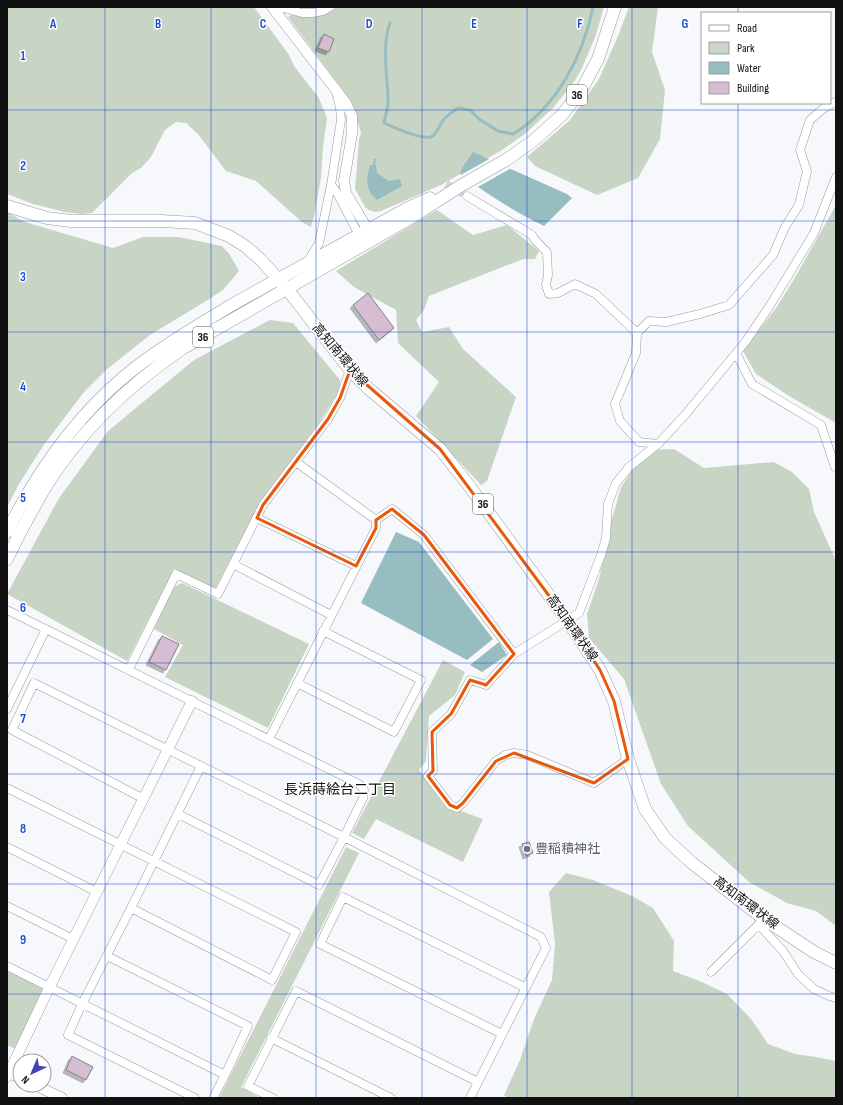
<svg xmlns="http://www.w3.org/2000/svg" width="843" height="1105" viewBox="0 0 843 1105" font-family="'Sofia Sans Condensed','Noto Sans JP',sans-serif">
	<defs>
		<filter id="shadow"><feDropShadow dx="-3" dy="3" stdDeviation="0" flood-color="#0004"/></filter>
	</defs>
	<rect width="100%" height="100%" fill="#f7f8fc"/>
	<path fill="#c8d4c4" d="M7 7H254L289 55 294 66 319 98 327 118 323 147 321 177 315 212 311 227 302 222 256 181 226 171 198 134 186 123 176 122 165 130 151 157 141 168 132 173 92 213 81 214 65 212 33 204 7 194Z
		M335 7H604L596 35 582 68 574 82 553 108 526 133 502 150 441 185 381 211 375 212 369 210 365 207 355 189 359 139 361 133 351 101 288 17 291 15C311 18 317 20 335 7Z
		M629 7H658L652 52 665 90 660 139 638 178 597 195 535 166 527 157 570 120 599 79 618 36Z
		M836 205V423L789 396 756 374 743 351 776 308 793 281Z
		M437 210 473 235 507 225 539 251 535 259H523L429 296 424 310 416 320 422 332 449 327 463 349 516 397 487 481 481 485 416 416 439 382 398 343 396 310 354 287 336 271Z
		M7 212 25 222 113 248 143 237H179L222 246 230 255 239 271 224 289 211 298 150 335 106 370 84 392 43 446 19 484 7 507Z
		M270 320 293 323 340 380V389L319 423 261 501 215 589 174 569 127 661 7 594 59 498 108 431 194 360Z
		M674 449 704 468 774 462 792 472 809 489 814 512 836 561V926L816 911 787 903 749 882 688 826 661 784 624 679 589 638 587 614 599 579 609 530 621 487 635 466 651 450Z
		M182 583 309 644 268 728 165 677 183 645 154 629 174 587Z
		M443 660 465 672 455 695 429 716 426 761 419 770 444 805 483 819 463 862 376 819 364 839 352 833Z
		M346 847 359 853 241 1087 260 1098H219Z
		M566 873 593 880 632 896 653 908 674 941 673 971 702 982 727 994 751 1019 768 1044 795 1054 816 1057 836 1061V1098H507L504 1095 520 1060 534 1019 552 980 555 944 549 892Z
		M9 971 45 990 15 1049 7 1045V975Z"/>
	<path fill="#97bdc0" d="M473 152 567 194 572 198 544 226C515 212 487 194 460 174L462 168Z
		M374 158 376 159 375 165H376L377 173 389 181 400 179 402 186 377 200C365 191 366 178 370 165H373Z
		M396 532 419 542 493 639 467 660 361 603Z
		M499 642 507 655 482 672 470 665Z"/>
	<path fill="#f7f8fc" d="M491 158 513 167 476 188 459 176Z"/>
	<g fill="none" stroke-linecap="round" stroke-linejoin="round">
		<path stroke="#97bdc0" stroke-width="3" d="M390 23C381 48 388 76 388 102 388 109 385 116 384 123 393 127 424 142 433 136 438 132 440 123 445 118 449 114 454 111 458 108L470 110 479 119 498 131 513 134C557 107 583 56 593 7"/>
	</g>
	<path fill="#d6bdd3" stroke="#827f82" filter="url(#shadow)" d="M324 34 334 39 329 52 318 48Z
		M368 293 394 328 379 340 353 305Z
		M162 636 179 644 166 670 149 662Z
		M529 842 533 853 526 856 522 844Z
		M72 1056 93 1067 86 1080 66 1070Z"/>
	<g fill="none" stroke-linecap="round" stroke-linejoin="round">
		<path stroke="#d4d5d9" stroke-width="8" stroke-dasharray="8 4" stroke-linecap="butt" d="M446 184 467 196"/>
		<defs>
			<path id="minor" d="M275 11 284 8 302 13H312L323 11 330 7
				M336 91 340 108 341 120 331 185 336 191 359 235 362 237
				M467 196 532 235 535 240 547 252 548 275 546 285 549 294 558 293 575 284 596 294 637 333 636 353 615 404 620 421 639 442 658 444
				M308 261 319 243 331 185
				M637 333 649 321 666 322 700 314 729 305 773 255 785 227 799 205 807 171 800 150 810 120 824 108 835 102 836 103
				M736 353 752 384 821 425 835 467
				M257 518 356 566
				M376 520 392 509 424 535 514 654 579 613 601 555 606 538 608 504 616 483 629 467 658 444 685 415 746 341 769 307 814 233 836 177
				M233 564 331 615
				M7 610 359 784 364 790 363 798 344 837 34 683 12 730 144 799
				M514 654 486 685 470 680 451 714 432 732 433 771 428 776 450 805 457 808 463 803 496 761 505 755 514 753 527 755 594 783 628 759
				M129 669 176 574 218 594 263 505 328 419 340 398 350 370
				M297 683 394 732 421 680 323 631
				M7 709 46 629
				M269 739 376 528V520L296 462
				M7 788 296 932 272 980 131 908
				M178 814 319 885 344 837 541 937 546 948 470 1098
				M7 847 97 892
				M7 906 73 939
				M759 925 783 951 798 974 814 989 829 996 836 998
				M7 966 225 1075 248 1026 107 956
				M711 972 762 921
				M502 1034 320 944 343 897 526 988
				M271 1038 391 1098
				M195 1098 68 1035 82 1004 131 908 201 766
				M213 1098 225 1075
				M273 1098 248 1086 296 991 478 1082"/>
			<path id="tertiary" d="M272 7 346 103 352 116V134L344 181 346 193 368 230 369 238
				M7 1072 20 1078
				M7 1077 49 988 192 701
				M35 1085 62 1098"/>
			<path id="primary" d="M7 206 47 218 71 221H162L195 223 229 236 245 246 260 259 287 289 350 370 369 389 440 449 467 483 567 620 600 670 614 701 628 759 645 809 665 838 692 863 764 919 814 952 836 963
				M7 532C36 474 75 418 125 376 156 350 191 330 225 309 286 274 347 242 408 208L430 198
				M7 559C19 534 32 510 46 486 81 430 129 385 183 348L412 217 462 185 506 160 533 141 562 115 582 89 598 59 615 7"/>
		</defs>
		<use href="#minor" stroke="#9a9b9f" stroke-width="9"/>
		<use href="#tertiary" stroke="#9a9b9f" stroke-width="11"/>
		<use href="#primary" stroke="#9a9b9f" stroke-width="13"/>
		<use href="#minor" stroke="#fff" stroke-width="8"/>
		<use href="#tertiary" stroke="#fff" stroke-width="10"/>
		<use href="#primary" stroke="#fff" stroke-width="12"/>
	</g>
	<path fill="none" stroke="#e8590c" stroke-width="3" stroke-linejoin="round" d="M350 370 440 449 567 620 600 670 614 701 628 759 594 783 514 753 496 761 463 803 457 808 450 805 428 776 433 771 432 732 451 714 470 680 486 685 514 654 424 535 392 509 376 520V528L356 566 257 518 263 505 328 419 340 398Z"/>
	<path fill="none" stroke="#1d4ed8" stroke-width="1" stroke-opacity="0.55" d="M105 7V1098M211 7V1098M316 7V1098M422 7V1098M527 7V1098M632 7V1098M738 7V13M738 103V1098M7 110H836M7 221H836M7 332H836M7 442H836M7 552H836M7 663H836M7 774H836M7 884H836M7 994H836"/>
	<circle fill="#6b7280" stroke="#fff" stroke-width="1.5" cx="527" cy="849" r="4"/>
	<g text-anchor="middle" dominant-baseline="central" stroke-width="3" stroke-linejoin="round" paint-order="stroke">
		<g fill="#fff" stroke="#585859" stroke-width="1">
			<rect x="567" y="85" width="20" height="20" rx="3"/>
			<rect x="193" y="327" width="20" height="20" rx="3"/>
			<rect x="473" y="494" width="20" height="20" rx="3"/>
		</g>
		<g font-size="12" font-weight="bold" fill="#111112">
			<text x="577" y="95">36</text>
			<text x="203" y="337">36</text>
			<text x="483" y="504">36</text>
		</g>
		<g font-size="13" fill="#111112" stroke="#fff">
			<text transform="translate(340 355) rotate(50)">高知南環状線</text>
			<text transform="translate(572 628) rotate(55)">高知南環状線</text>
			<text transform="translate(746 903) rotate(37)">高知南環状線</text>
		</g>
		<g font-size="13" fill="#5b616d" stroke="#fff" text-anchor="start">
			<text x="535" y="849">豊稲積神社</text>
		</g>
		<g font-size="14" fill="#111112" stroke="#fff">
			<text x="340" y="789">長浜蒔絵台二丁目</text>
		</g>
	</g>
	<g font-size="13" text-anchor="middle" font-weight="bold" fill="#1d4ed8" stroke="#fff" stroke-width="3" stroke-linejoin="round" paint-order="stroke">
		<text x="53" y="28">A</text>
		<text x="158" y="28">B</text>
		<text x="263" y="28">C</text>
		<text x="369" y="28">D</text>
		<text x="474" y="28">E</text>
		<text x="580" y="28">F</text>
		<text x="685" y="28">G</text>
		<text x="23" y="60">1</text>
		<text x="23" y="170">2</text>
		<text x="23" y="281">3</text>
		<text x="23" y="391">4</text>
		<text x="23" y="502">5</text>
		<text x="23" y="612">6</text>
		<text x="23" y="723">7</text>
		<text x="23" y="833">8</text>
		<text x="23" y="944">9</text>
	</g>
	<rect width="843" height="1105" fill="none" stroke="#111112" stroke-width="16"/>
	<rect x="701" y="12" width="130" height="92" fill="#ffffff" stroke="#a0a0a0"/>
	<rect x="709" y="25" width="20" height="6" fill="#ffffff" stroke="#a0a0a0"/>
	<text x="737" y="32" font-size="12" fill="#111112">Road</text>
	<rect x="709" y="42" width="20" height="12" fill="#c8d4c4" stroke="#a0a0a0"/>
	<text x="737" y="52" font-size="12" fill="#111112">Park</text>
	<rect x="709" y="62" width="20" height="12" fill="#97bdc0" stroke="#a0a0a0"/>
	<text x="737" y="72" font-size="12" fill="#111112">Water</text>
	<rect x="709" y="82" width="20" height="12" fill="#d6bdd3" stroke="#a0a0a0"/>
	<text x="737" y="92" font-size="12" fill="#111112">Building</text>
	<g transform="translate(32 1073) rotate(224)"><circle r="19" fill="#ffffff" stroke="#a0a0a0"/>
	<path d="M0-3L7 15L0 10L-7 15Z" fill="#4044b9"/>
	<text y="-6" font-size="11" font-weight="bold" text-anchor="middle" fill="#111112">N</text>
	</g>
</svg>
